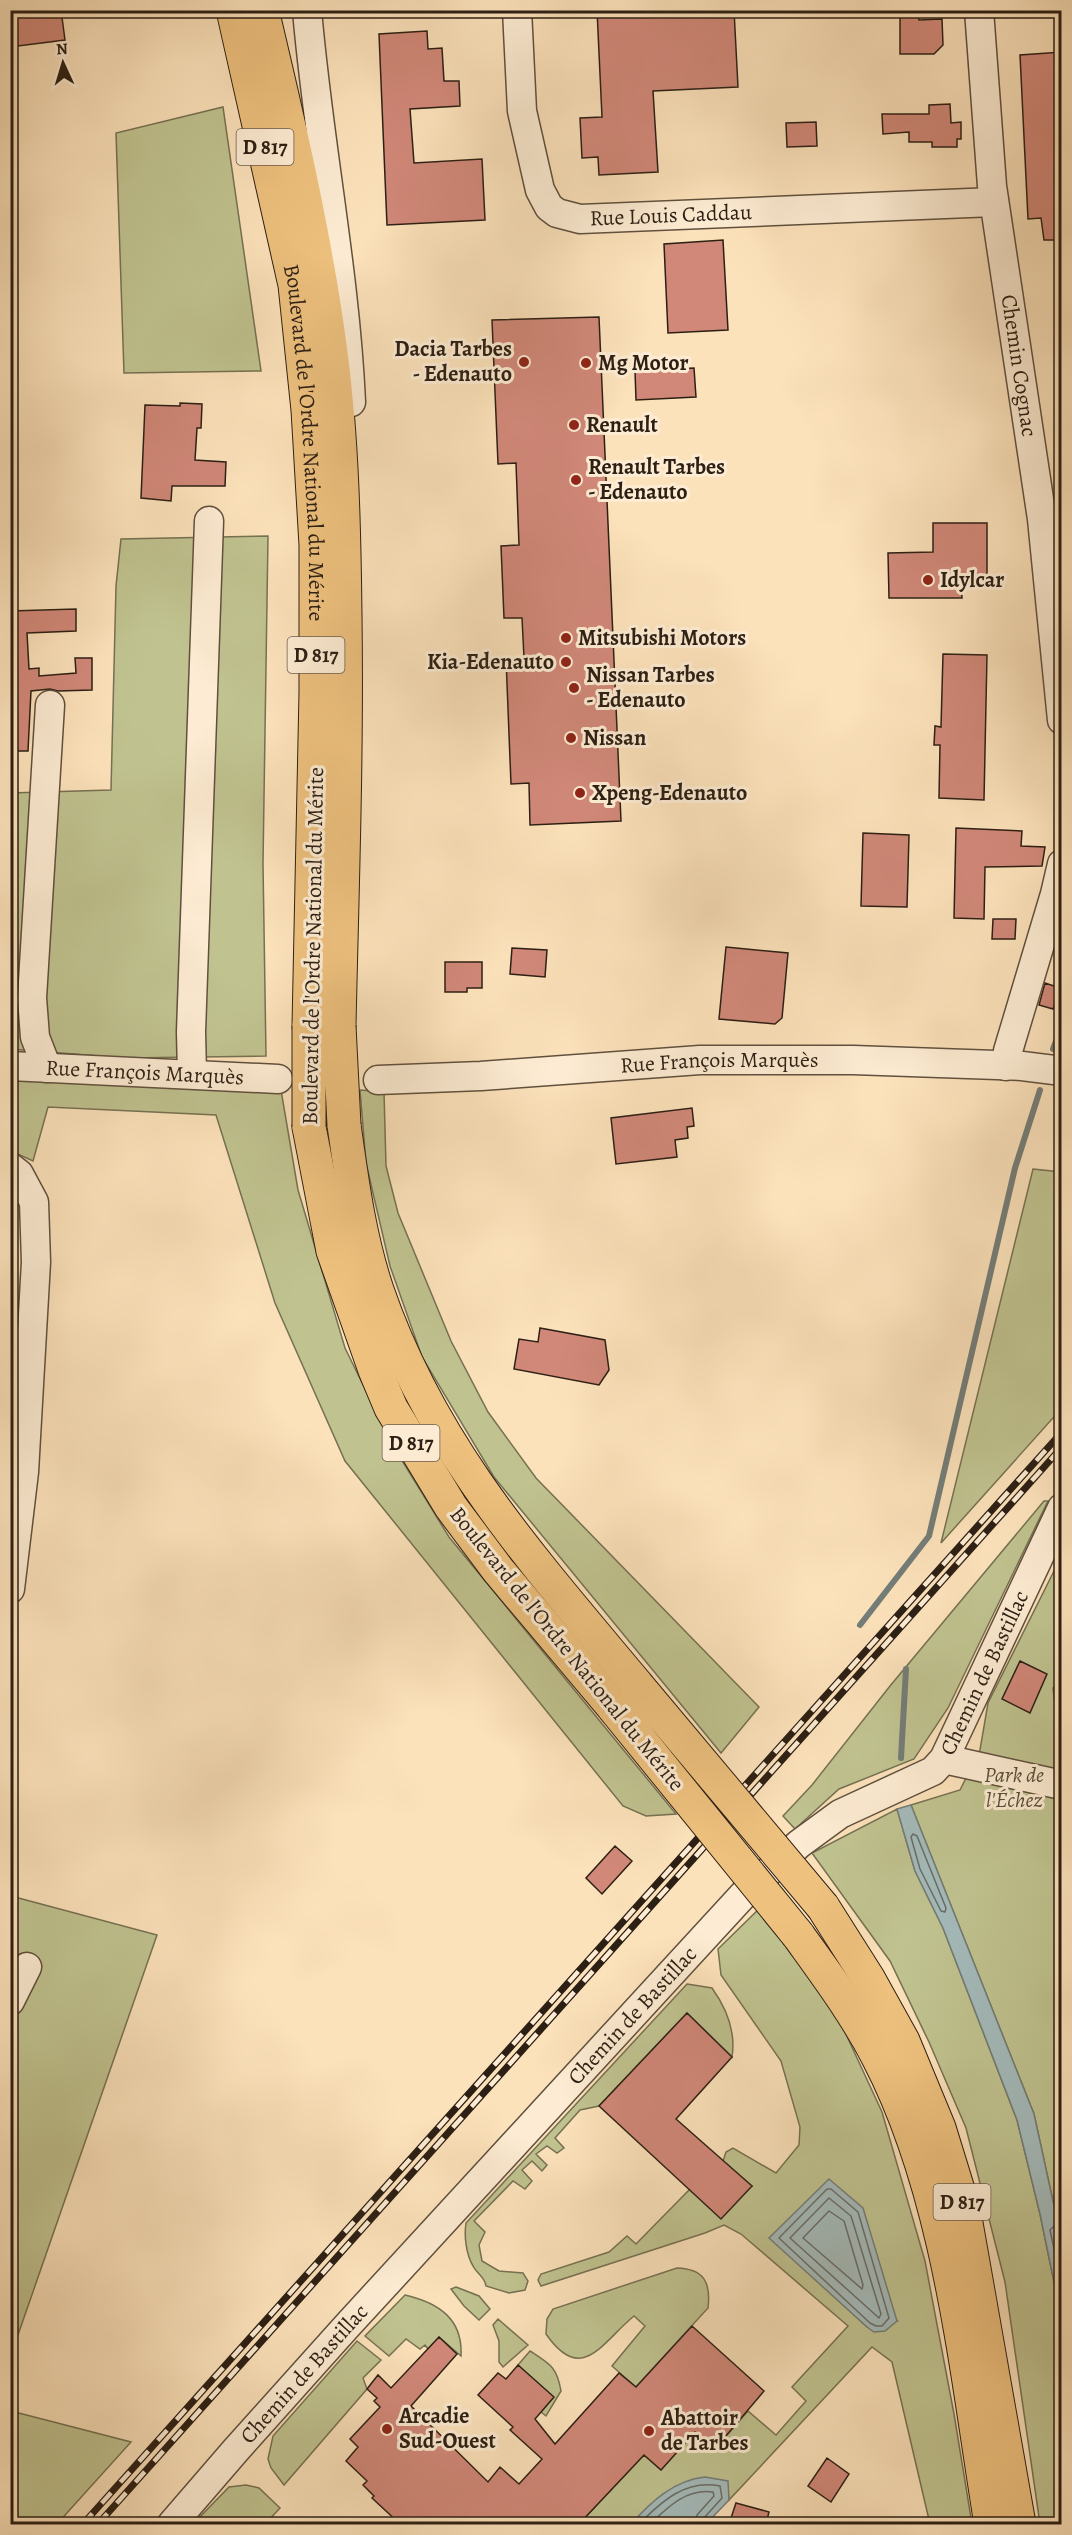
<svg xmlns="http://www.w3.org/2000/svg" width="1072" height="2535" viewBox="0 0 1072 2535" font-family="Alegreya,serif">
	<rect width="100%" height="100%" fill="#fce2bb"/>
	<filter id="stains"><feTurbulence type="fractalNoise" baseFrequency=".00333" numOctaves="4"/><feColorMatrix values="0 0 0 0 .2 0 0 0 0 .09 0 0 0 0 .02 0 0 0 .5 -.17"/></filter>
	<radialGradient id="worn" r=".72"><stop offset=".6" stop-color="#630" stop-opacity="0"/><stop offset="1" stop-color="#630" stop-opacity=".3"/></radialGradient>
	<path fill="#c0c390" stroke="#767152" stroke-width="1.5" fill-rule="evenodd" d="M223 107 261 371 124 373 116 133Z
		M11 399 13 400 11 534H10Z
		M268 536 263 863 266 1056 124 1058 11 1049 10 793 111 790 116 586 121 539Z
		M10 1076 281 1090 298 1190 345 1348 393 1446 449 1537 676 1814 646 1816 623 1806 345 1461 275 1303 216 1115 48 1107 33 1161 11 1151Z
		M360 1090 384 1092 386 1166 398 1213 451 1341 488 1412 536 1478 759 1707 721 1753 494 1477 422 1357 390 1266 366 1163Z
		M1033 1169 1061 1172V1409L941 1543Z
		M1044 1501H1048L948 1708 914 1759 839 1789 795 1829 783 1816 812 1785 890 1686Z
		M1061 1557V1687L1053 1688 1062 1762 1061 2238 1034 2114 911 1805 960 1790 980 1750 988 1703Z
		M897 1809 915 1871 943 1928 1017 2120 1040 2214 1061 2316V2524H1040L1005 2282 966 2128 929 2042 890 1961 812 1853Z
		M11 1896 157 1935 11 2355Z
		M759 1909 838 2017 882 2112 925 2261 954 2414 972 2524H930L892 2362 872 2347 729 2500 727 2481 663 2494 631 2524H579L644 2455 661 2470 695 2432 715 2449 748 2411 776 2435 806 2401 792 2387 848 2326 741 2234 724 2225 705 2233 541 2286 538 2280 541 2274 609 2252 627 2236 636 2244 689 2190 752 2186 723 2161 726 2152 733 2148 776 2173 799 2145 800 2127 781 2061 721 1975 718 1949ZM823 2286 897 2321 867 2327Z
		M687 1984 712 1988C727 2009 736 2032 732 2057L687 2013 599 2106 580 2110 555 2138 564 2148 557 2153 547 2146 536 2154 547 2165 542 2171 532 2161 522 2170 532 2181 525 2189 513 2181 474 2221 485 2232 479 2245 482 2261 499 2271 523 2273 528 2281 525 2290 509 2293 486 2286C485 2277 477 2274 473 2266 466 2254 464 2236 466 2223Z
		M677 2268C704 2269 711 2282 708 2308L636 2387 612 2366 645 2326 634 2316C602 2342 582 2386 546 2334L547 2319 553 2309Z
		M456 2287 479 2296 490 2309 479 2320 464 2306 451 2289Z
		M405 2295C439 2303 463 2319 461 2356L439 2337 428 2349 425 2345 420 2349 406 2339 389 2356 365 2336Z
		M498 2319 528 2345 503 2367 499 2362V2341L493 2325Z
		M357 2341 381 2360 363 2378 367 2389 284 2485 271 2468 268 2459 273 2436Z
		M530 2351C550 2364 557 2367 561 2391L546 2416 541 2412 553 2397 518 2365Z
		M10 2411H11L131 2442 57 2524H11Z
		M246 2485 259 2488 280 2508 265 2524H193L229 2487Z"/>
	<path fill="#a4bbbb" stroke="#747d78" stroke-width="1.5" d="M911 1805 1034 2114 1061 2238V2316L1040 2214 1017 2120 943 1928 915 1871 897 1809Z
		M829 2179 863 2208 897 2321 885 2331 874 2332 867 2327 769 2238Z
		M705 2477 728 2481 729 2500 706 2524H631C651 2502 674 2480 705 2477Z"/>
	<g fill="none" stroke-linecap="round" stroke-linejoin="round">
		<path stroke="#686d68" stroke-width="1.5" d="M913 1834 917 1836 946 1908 945 1912 941 1911 920 1869 911 1837Z
			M827 2189H831L858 2212 889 2318 882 2326H876L870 2323 779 2238Z
			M829 2198 851 2216 881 2314 879 2318 790 2238Z
			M829 2211 844 2221 863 2285 862 2289 803 2238Z
			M1062 2229 1053 2227 1050 2230 1062 2286
			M639 2524C662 2501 686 2479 720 2486L722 2498 703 2519 702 2524
			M650 2524C667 2508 686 2488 713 2492L714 2496 697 2515 695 2524"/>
		<path stroke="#747d78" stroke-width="6" d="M1053 1049 1062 1025
			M860 1625 929 1536 1015 1168 1040 1090
			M901 1758 906 1669"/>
	</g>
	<path fill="#d18879" stroke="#2c1f14" stroke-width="1.5" d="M10 10H61L65 40 10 47Z
		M597 10H734L738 87 653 91 658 172 599 175 598 157 582 158 580 118 602 117Z
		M900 10H918L919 20 942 19 943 45 934 54H900Z
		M427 31 428 49 442 48 444 81H459L460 106 410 109 414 163 482 159 485 220 387 225 379 34Z
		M1062 52V240H1044L1041 218 1028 219 1020 55Z
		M950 104 951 123 961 122V139H957V147H932V142H909V132L883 134 882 114H929V105Z
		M816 122 817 146 787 147 786 123Z
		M723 240 728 330 668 333 664 244Z
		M599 317 621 821 530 825 529 783 511 784 506 659 524 658 522 618H504L501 546 519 545 516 463 498 464 492 320Z
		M694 368 696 397 636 400 635 371Z
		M180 403 202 404 201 428H197L195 460 226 462 225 486H172L171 501 141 498 145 405 180 406Z
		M933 523H987V584L961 585 962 598H889L888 553 933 552Z
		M76 609V631L27 633 29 669 39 668V676L76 673 75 658H92V690L58 691 50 689 31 691 28 751H10V611Z
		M943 654 987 655 984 800 939 798 940 745H934L935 726 941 727Z
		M956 828 1022 831 1021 846 1045 847 1042 866 985 867 984 919 954 918Z
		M863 833 909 835 907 907 861 906Z
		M993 919H1016L1015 939H992Z
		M726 947 788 953 782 1018 775 1024 719 1019Z
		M512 948 547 950 545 977 510 974Z
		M445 962H482V988H467V992H445Z
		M1045 983 1060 988 1053 1009 1039 1005Z
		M692 1108 694 1126 687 1127 688 1138 675 1140 677 1157 616 1164 611 1118Z
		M540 1328 605 1340 609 1370 599 1385 514 1369 519 1339 538 1342Z
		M1020 1661 1047 1674 1030 1713 1002 1699Z
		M615 1846 632 1861 602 1894 586 1878Z
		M687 2013 732 2057 676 2119 752 2186 721 2219 599 2106Z
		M692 2326 764 2391 714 2450 695 2432 661 2470 644 2455 579 2524H400L372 2498 374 2496 363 2485 367 2481 346 2461 358 2447 350 2439 380 2407 374 2401 377 2398 367 2389 378 2375 391 2388 439 2337 457 2354 411 2406 488 2482 500 2467 519 2484 542 2459 510 2430 513 2427 478 2395 498 2373 506 2379 518 2365 554 2397 535 2419 555 2444 619 2373 636 2387Z
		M827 2458 849 2474 831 2502 808 2486Z
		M736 2503 769 2512 766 2524H729Z"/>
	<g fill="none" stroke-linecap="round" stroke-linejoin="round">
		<defs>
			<g id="minor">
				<path d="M307 10C318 141 345 271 351 402"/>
				<path id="s1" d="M517 10 522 111 540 190 549 207 557 213 580 219 994 202"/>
				<path id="s2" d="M979 10 992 186 1042 519 1062 720"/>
				<path id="s3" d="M10 1066 278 1079"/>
				<path d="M1006 1066 1008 1051 1055 894 1062 864"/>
				<path d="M47 1068 35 1037 32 998 50 705"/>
				<path d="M192 1074 191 1032 209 521"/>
				<path id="s4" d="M378 1080 481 1076 700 1060H853L1022 1066 1062 1071"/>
				<path d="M10 1167 19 1174 34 1202 36 1262 24 1472 10 1589"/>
				<path d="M944 1759 1062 1785"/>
				<path d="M10 2001 27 1967"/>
				<path id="s5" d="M172 2524 235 2451 347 2326 745 1893 799 1844 840 1814 933 1771 944 1759 1062 1508"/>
			</g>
			<g id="major">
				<path id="s6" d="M233 10 295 285 308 410 316 545V692L309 1026"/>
				<path d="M262 10C289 124 316 238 331 353 342 439 344 528 345 615 347 752 342 889 339 1026"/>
				<path d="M344 1125C352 1181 359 1236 377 1290 431 1448 532 1559 637 1685"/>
				<path d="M309 1127 333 1251 375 1370 391 1408 451 1507 498 1570 614 1708"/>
				<path d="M823 1907 868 1978 903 2041 939 2128 963 2206 1019 2524"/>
				<path d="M798 1935C826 1974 856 2014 878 2057 950 2195 966 2372 991 2524"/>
			</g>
		</defs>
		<use href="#minor" stroke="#60503e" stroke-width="31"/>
		<use href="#major" stroke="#2c1f14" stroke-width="35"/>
		<use href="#minor" stroke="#fdecd3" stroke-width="28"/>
		<use href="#major" stroke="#eec17e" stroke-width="33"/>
		<defs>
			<path id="rail" d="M83 2524 1062 1432
				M98 2524 1062 1447"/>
		</defs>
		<use href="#rail" stroke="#2c1f14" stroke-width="7"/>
		<use href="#rail" stroke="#fdecd3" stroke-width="4.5" stroke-dasharray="14" stroke-linecap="butt"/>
		<defs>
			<path id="major-bridge" d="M309 1026V1127
				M339 1026 344 1125
				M637 1685 823 1907
				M614 1708 798 1935"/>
		</defs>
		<use href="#major-bridge" stroke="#2c1f14" stroke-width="35" stroke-linecap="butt"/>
		<use href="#major-bridge" stroke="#eec17e" stroke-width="33"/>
	</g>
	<g fill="#8f2418" stroke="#fdecd3" stroke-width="2">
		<circle cx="524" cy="362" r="6"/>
		<circle cx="586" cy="363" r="6"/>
		<circle cx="574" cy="425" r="6"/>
		<circle cx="576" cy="480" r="6"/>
		<circle cx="928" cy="580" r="6"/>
		<circle cx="566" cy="638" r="6"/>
		<circle cx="566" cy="662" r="6"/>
		<circle cx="574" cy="688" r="6"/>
		<circle cx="571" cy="738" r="6"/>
		<circle cx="580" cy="793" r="6"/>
		<circle cx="387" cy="2429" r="6"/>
		<circle cx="649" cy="2431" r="6"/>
	</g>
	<g text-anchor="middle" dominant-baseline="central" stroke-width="6" stroke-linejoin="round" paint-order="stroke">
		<g fill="#fdecd3" stroke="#6b5c4d" stroke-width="1.5">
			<rect x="236.5" y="129" width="57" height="36" rx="4.5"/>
			<rect x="287.5" y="637" width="57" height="36" rx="4.5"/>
			<rect x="382.5" y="1425" width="57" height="36" rx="4.5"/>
			<rect x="933.5" y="2184" width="57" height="36" rx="4.5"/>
		</g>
		<g font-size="21" font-weight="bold" fill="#2c1f14">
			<text x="265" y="147">D 817</text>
			<text x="316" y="655">D 817</text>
			<text x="411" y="1443">D 817</text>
			<text x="962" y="2202">D 817</text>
		</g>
		<g font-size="22" fill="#2c1f14" stroke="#fdecd3">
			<text stroke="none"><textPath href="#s1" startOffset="326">Rue Louis Caddau</textPath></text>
			<text stroke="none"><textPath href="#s2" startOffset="358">Chemin Cognac</textPath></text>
			<text stroke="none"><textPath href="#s6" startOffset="440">Boulevard de l'Ordre National du Mérite</textPath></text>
			<text transform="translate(313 946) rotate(-89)">Boulevard de l'Ordre National du Mérite</text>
			<text stroke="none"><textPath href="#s4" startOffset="342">Rue François Marquès</textPath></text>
			<text stroke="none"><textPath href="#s3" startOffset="135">Rue François Marquès</textPath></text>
			<text transform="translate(567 1649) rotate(51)">Boulevard de l'Ordre National du Mérite</text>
			<text stroke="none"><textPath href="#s5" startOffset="1190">Chemin de Bastillac</textPath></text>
			<text stroke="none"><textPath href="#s5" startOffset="686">Chemin de Bastillac</textPath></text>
			<text stroke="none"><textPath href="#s5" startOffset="200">Chemin de Bastillac</textPath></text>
		</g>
		<g font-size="22" font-weight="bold" fill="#2c1f14" stroke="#fdecd3" text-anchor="start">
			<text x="512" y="349" text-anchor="end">Dacia Tarbes<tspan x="512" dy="25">- Edenauto</tspan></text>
			<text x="598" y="363">Mg Motor</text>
			<text x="586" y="425">Renault</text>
			<text x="588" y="467">Renault Tarbes<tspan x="588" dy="25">- Edenauto</tspan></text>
			<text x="940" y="580">Idylcar</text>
			<text x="578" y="638">Mitsubishi Motors</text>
			<text x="554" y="662" text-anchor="end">Kia-Edenauto</text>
			<text x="586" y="675">Nissan Tarbes<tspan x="586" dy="25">- Edenauto</tspan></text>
			<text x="583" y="738">Nissan</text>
			<text x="592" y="793">Xpeng-Edenauto</text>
			<text x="399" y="2416">Arcadie<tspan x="399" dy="25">Sud-Ouest</tspan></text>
			<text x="661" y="2418">Abattoir<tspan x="661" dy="25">de Tarbes</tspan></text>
		</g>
		<g font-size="22" font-style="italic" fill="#585039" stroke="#fdecd3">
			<text x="1014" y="1775">Park de<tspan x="1014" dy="25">l'Échez</tspan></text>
		</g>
	</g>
	<rect width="1072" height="2535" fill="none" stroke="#fce2bb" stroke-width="36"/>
	<rect x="12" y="12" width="1048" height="2511" fill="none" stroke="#2c1f14" stroke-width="3"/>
	<rect x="18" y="18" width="1036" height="2499" fill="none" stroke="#2c1f14" stroke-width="1.5"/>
	<g transform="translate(63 63) rotate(356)" stroke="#fdecd3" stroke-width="4.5" paint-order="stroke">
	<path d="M0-4.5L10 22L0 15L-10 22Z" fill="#2c1f14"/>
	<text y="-9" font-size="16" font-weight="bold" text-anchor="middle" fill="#2c1f14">N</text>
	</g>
	<rect width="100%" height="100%" filter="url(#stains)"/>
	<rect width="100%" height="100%" fill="url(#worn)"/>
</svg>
